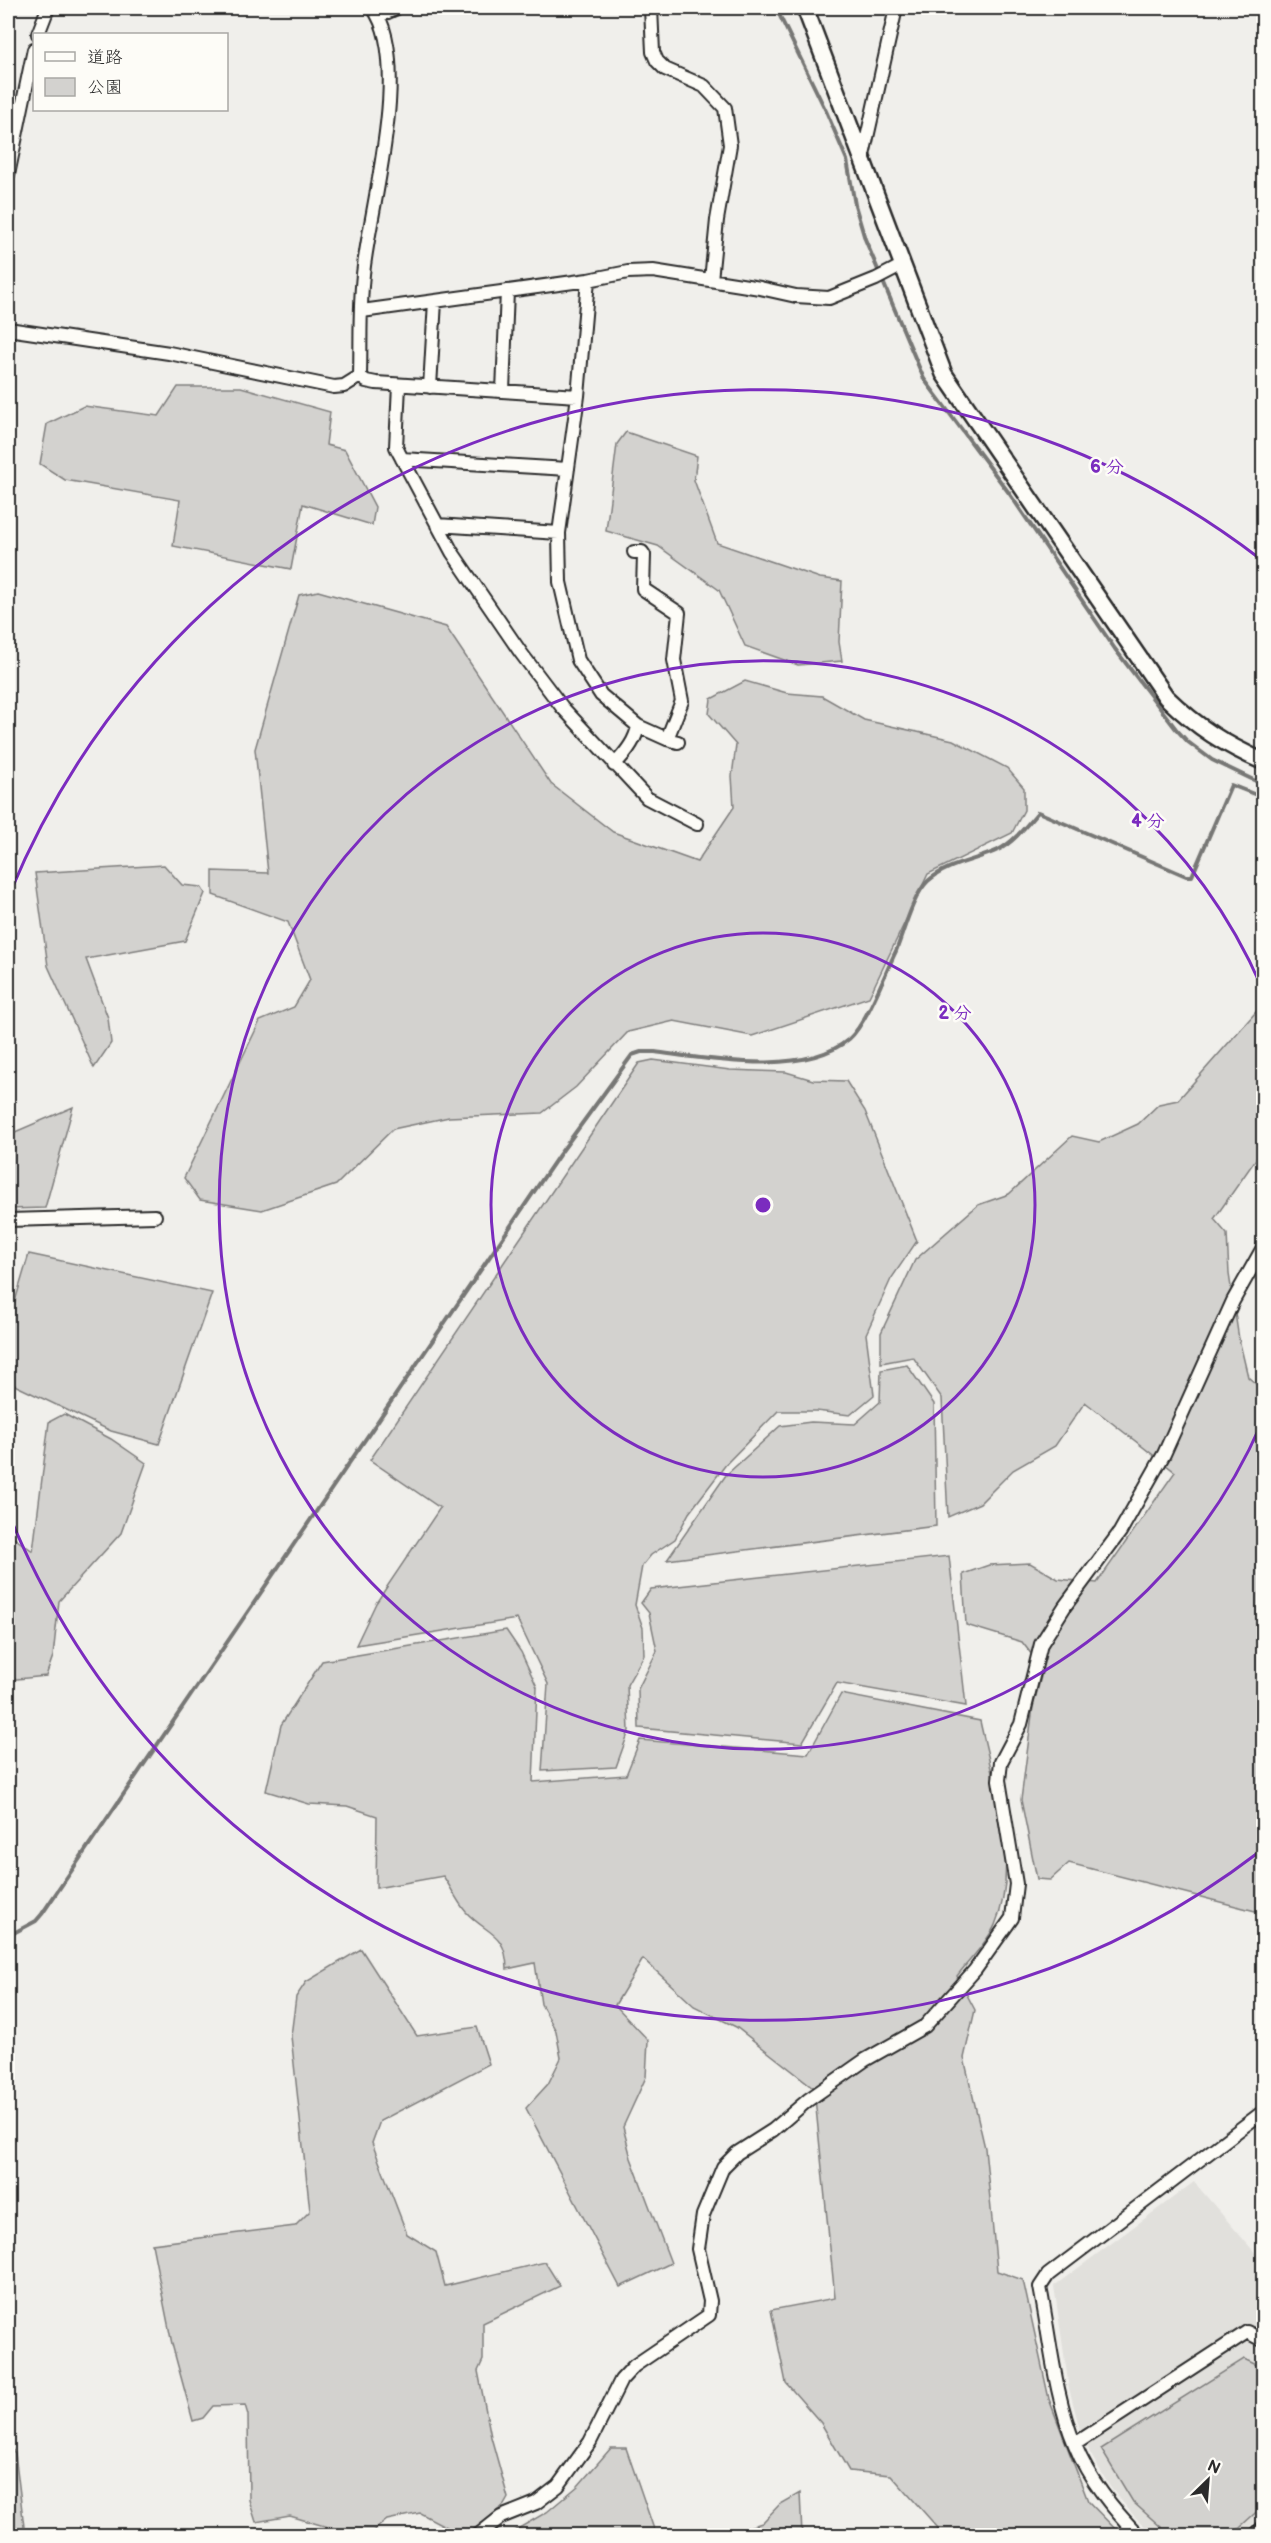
<svg xmlns="http://www.w3.org/2000/svg" width="1271" height="2543" viewBox="0 0 1271 2543" font-family="'Balsamiq Sans','Klee One',sans-serif">
	<rect width="100%" height="100%" fill="#f0efeb"/>
	<filter id="ink" filterUnits="userSpaceOnUse"><feTurbulence type="fractalNoise" baseFrequency=".0167" numOctaves="2"/><feDisplacementMap in="SourceGraphic" scale="12" xChannelSelector="R" yChannelSelector="G"/><feConvolveMatrix kernelMatrix="1 2 1 2 8 2 1 2 1" color-interpolation-filters="sRGB"/></filter>
	<g filter="url(#ink)">
		<path fill="#e1e0dc" d="M1194 2182 1263 2262V2515L1242 2535H1154L1135 2517 1110 2487 1090 2453 1079 2426 1069 2388 1054 2286Z"/>
		<path fill="#d3d2cf" stroke="#7f7e7d" stroke-width="1.5" d="M178 387H241L330 412 326 445 345 450 375 507 372 525 303 504 291 569 173 546 180 500 65 480 40 464 47 424 84 406 159 416Z
			M626 432 697 456 694 480 717 543 820 578 842 581 839 642 842 661 798 665 745 646 719 590 658 546 606 531 617 444Z
			M318 591 446 627 551 784 613 832 697 862 734 807 732 776 736 745 709 714 711 699 745 681 787 693 822 696 864 720 953 740 1007 768 1024 788V810L1012 833 928 874 869 997 752 1036 674 1021 628 1032 576 1087 542 1113 449 1117 393 1129 336 1185 262 1210 200 1200 184 1178 260 1021 294 1007 310 980 288 922 213 895V871L268 873 255 749 299 595Z
			M164 865 182 885 201 887 205 893 185 941 86 959 108 1018 111 1043 94 1068 48 966 35 873Z
			M1263 1004V1149L1214 1219 1227 1234 1229 1274 1239 1339 1248 1377 1263 1390V1913L1069 1863 1050 1880 1037 1879 1021 1800 1033 1707 1043 1669 1022 1642 966 1625 963 1574 989 1565 1030 1563 1058 1579 1097 1583 1175 1472 1085 1402 1055 1446 1013 1470 980 1503 948 1517 942 1398 913 1357 881 1363V1333L915 1260 978 1205 1009 1194 1072 1136 1099 1142 1138 1124 1159 1104 1178 1100Z
			M653 1060 730 1070 786 1072 813 1080 846 1081 865 1111 917 1241 891 1279 866 1334 874 1395 850 1415 816 1411H778L727 1463 689 1513 675 1539 651 1555 642 1566 635 1605 643 1628 644 1655 627 1685 629 1731 616 1767 542 1771 548 1684 517 1619 356 1645 376 1603 440 1508 370 1460 639 1063Z
			M73 1107 45 1208 8 1209V1135Z
			M29 1254 212 1293 159 1444 111 1431 8 1382V1325Z
			M907 1365 934 1404 936 1526 667 1560 726 1475 780 1426 811 1422 855 1424 880 1402 881 1370Z
			M64 1414 111 1439 146 1463 121 1533 59 1601 53 1656 46 1676 8 1680V1534L33 1551 49 1422Z
			M949 1556 966 1706 837 1683 802 1743 639 1728 638 1689 657 1651 649 1613 641 1603 651 1589Z
			M506 1630 521 1652 537 1687 533 1782 626 1775 640 1740 808 1754 841 1694 980 1721C993 1782 1021 1865 995 1925 987 1943 969 1960 957 1976L975 2010 964 2058 985 2148 997 2271 1023 2280 1049 2399 1088 2501 1121 2535H937L938 2528 891 2475 849 2471 821 2423 786 2383 771 2310 835 2298 814 2088 736 2027 694 2006 643 1959 615 2005 648 2040 646 2077 623 2127 631 2158 671 2263 620 2287 526 2108 548 2084 561 2058 556 2031 541 2004 535 1963 507 1969C506 1931 487 1935 466 1912 457 1902 451 1887 443 1876L376 1888 377 1816 347 1806 309 1804 266 1791 281 1725 322 1661Z
			M361 1949 417 2036 477 2027 489 2064 380 2121 372 2143 407 2234 436 2252 445 2286 545 2262 560 2286 483 2323V2360L478 2371 491 2437 508 2498 504 2505 468 2535H462L420 2513 387 2520 368 2535H355L290 2516 256 2522 249 2500 248 2415 245 2405 213 2406 203 2418 193 2421 172 2344 152 2244 295 2226 310 2211 291 2036 296 1997 306 1982Z
			M1244 2359 1263 2368V2506L1231 2535H1170L1133 2502 1101 2449Z
			M8 2445 15 2453 25 2535H8Z
			M611 2448H626L656 2535H507L547 2512 578 2486Z
			M800 2493 802 2535H732L733 2532 762 2523 779 2505Z"/>
		<g fill="none" stroke-linecap="round" stroke-linejoin="round">
			<path stroke="#777775" stroke-width="4" d="M776 8 826 111 847 160 855 205 865 239 924 379 1009 493 1115 649 1176 729 1188 742 1212 760 1264 785
				M8 1936 36 1921 42 1914 559 1155 632 1055 641 1052H655C710 1059 804 1077 849 1039 867 1023 885 973 896 951 904 931 913 895 928 881 948 863 975 861 998 850 1014 842 1026 826 1038 812L1186 876H1192L1231 785 1264 798"/>
			<defs>
				<path id="minor" d="M651 8 653 52 657 61 665 69 704 86 725 108 730 145 717 220 711 280
					M379 16 397 8
					M38 34 48 8
					M862 160 896 8
					M8 175 34 49
					M588 280 578 396 559 533 560 582 578 660 601 695 638 726C636 740 624 755 614 765
					M362 311 588 280 628 272 653 271 760 288 796 296 829 298 876 279 901 266
					M8 329 169 353 334 387 344 386 360 376C361 339 359 302 364 266 372 201 412 61 373 8
					M360 376 366 381 376 383 578 396
					M399 385 396 447 399 453 452 552 521 653 562 707 647 798 697 824
					M430 387 435 301
					M503 391 507 291
					M402 459 568 469
					M437 525 559 533
					M634 552H642L644 555 643 589 679 613 674 660 682 701 667 739 638 726
					M667 739 678 742
					M8 1220 155 1216
					M1075 2444 1247 2332 1264 2341
					M477 2536 501 2517 536 2503 558 2486 590 2442 621 2380 634 2366 709 2315 710 2301 698 2249 703 2215 723 2167 737 2153 773 2130 808 2100 865 2060 925 2026 975 1970 1012 1918 1016 1884 999 1780 1001 1762 1021 1724 1041 1644 1065 1606 1120 1532 1164 1454 1233 1301 1264 1246
					M1139 2536C1113 2509 1089 2480 1075 2445 1055 2398 1050 2338 1040 2287L1048 2275 1264 2111"/>
				<path id="tertiary" d="M805 8 944 374 1166 697C1198 728 1224 744 1264 762
					M1257 2536 1264 2529"/>
			</defs>
			<use href="#minor" stroke="#2b2b2b" stroke-width="16"/>
			<use href="#tertiary" stroke="#2b2b2b" stroke-width="20"/>
			<use href="#minor" stroke="#fdfcf7" stroke-width="12"/>
			<use href="#tertiary" stroke="#fdfcf7" stroke-width="15"/>
		</g>
	</g>
	<g fill="none" stroke="#7b2cbf" stroke-width="3">
		<circle cx="763" cy="1205" r="272"/>
		<path d="M1262 1422A544 544 0 1 1 1262 988"/>
		<path d="M1259 1852A815 815 0 0 1 10 1517M10 893A815 815 0 0 1 1259 558"/>
	</g>
	<circle cx="763" cy="1205" r="9" fill="#7b2cbf" stroke="#fdfcf7" stroke-width="3"/>
	<g font-size="18" text-anchor="middle" font-weight="bold" fill="#7b2cbf" stroke="#fdfcf7" stroke-width="5" stroke-linejoin="round" paint-order="stroke">
		<text x="1107" y="473">6 分</text>
		<text x="1148" y="827">4 分</text>
		<text x="955" y="1019">2 分</text>
	</g>
	<rect width="1271" height="2543" fill="none" stroke="#fdfcf7" stroke-width="30"/>
	<rect x="15" y="15" width="1241" height="2513" fill="none" stroke="#2b2b2b" stroke-width="2" filter="url(#ink)"/>
	<rect x="33" y="33" width="195" height="78" fill="#fdfcf7" stroke="#a9a8a5" stroke-width="1.5"/>
	<rect x="45" y="52" width="30" height="9" fill="#fdfcf7" stroke="#a9a8a5" stroke-width="1.5"/>
	<text x="87" y="63" font-size="18" fill="#2b2b2b">道路</text>
	<rect x="45" y="78" width="30" height="18" fill="#d3d2cf" stroke="#a9a8a5" stroke-width="1.5"/>
	<text x="87" y="93" font-size="18" fill="#2b2b2b">公園</text>
	<g transform="translate(1208 2480) rotate(25)" stroke="#fdfcf7" stroke-width="4.5" paint-order="stroke">
	<path d="M0-4.5L10 22L0 15L-10 22Z" fill="#2b2b2b"/>
	<text y="-9" font-size="16" font-weight="bold" text-anchor="middle" fill="#2b2b2b">N</text>
	</g>
</svg>
